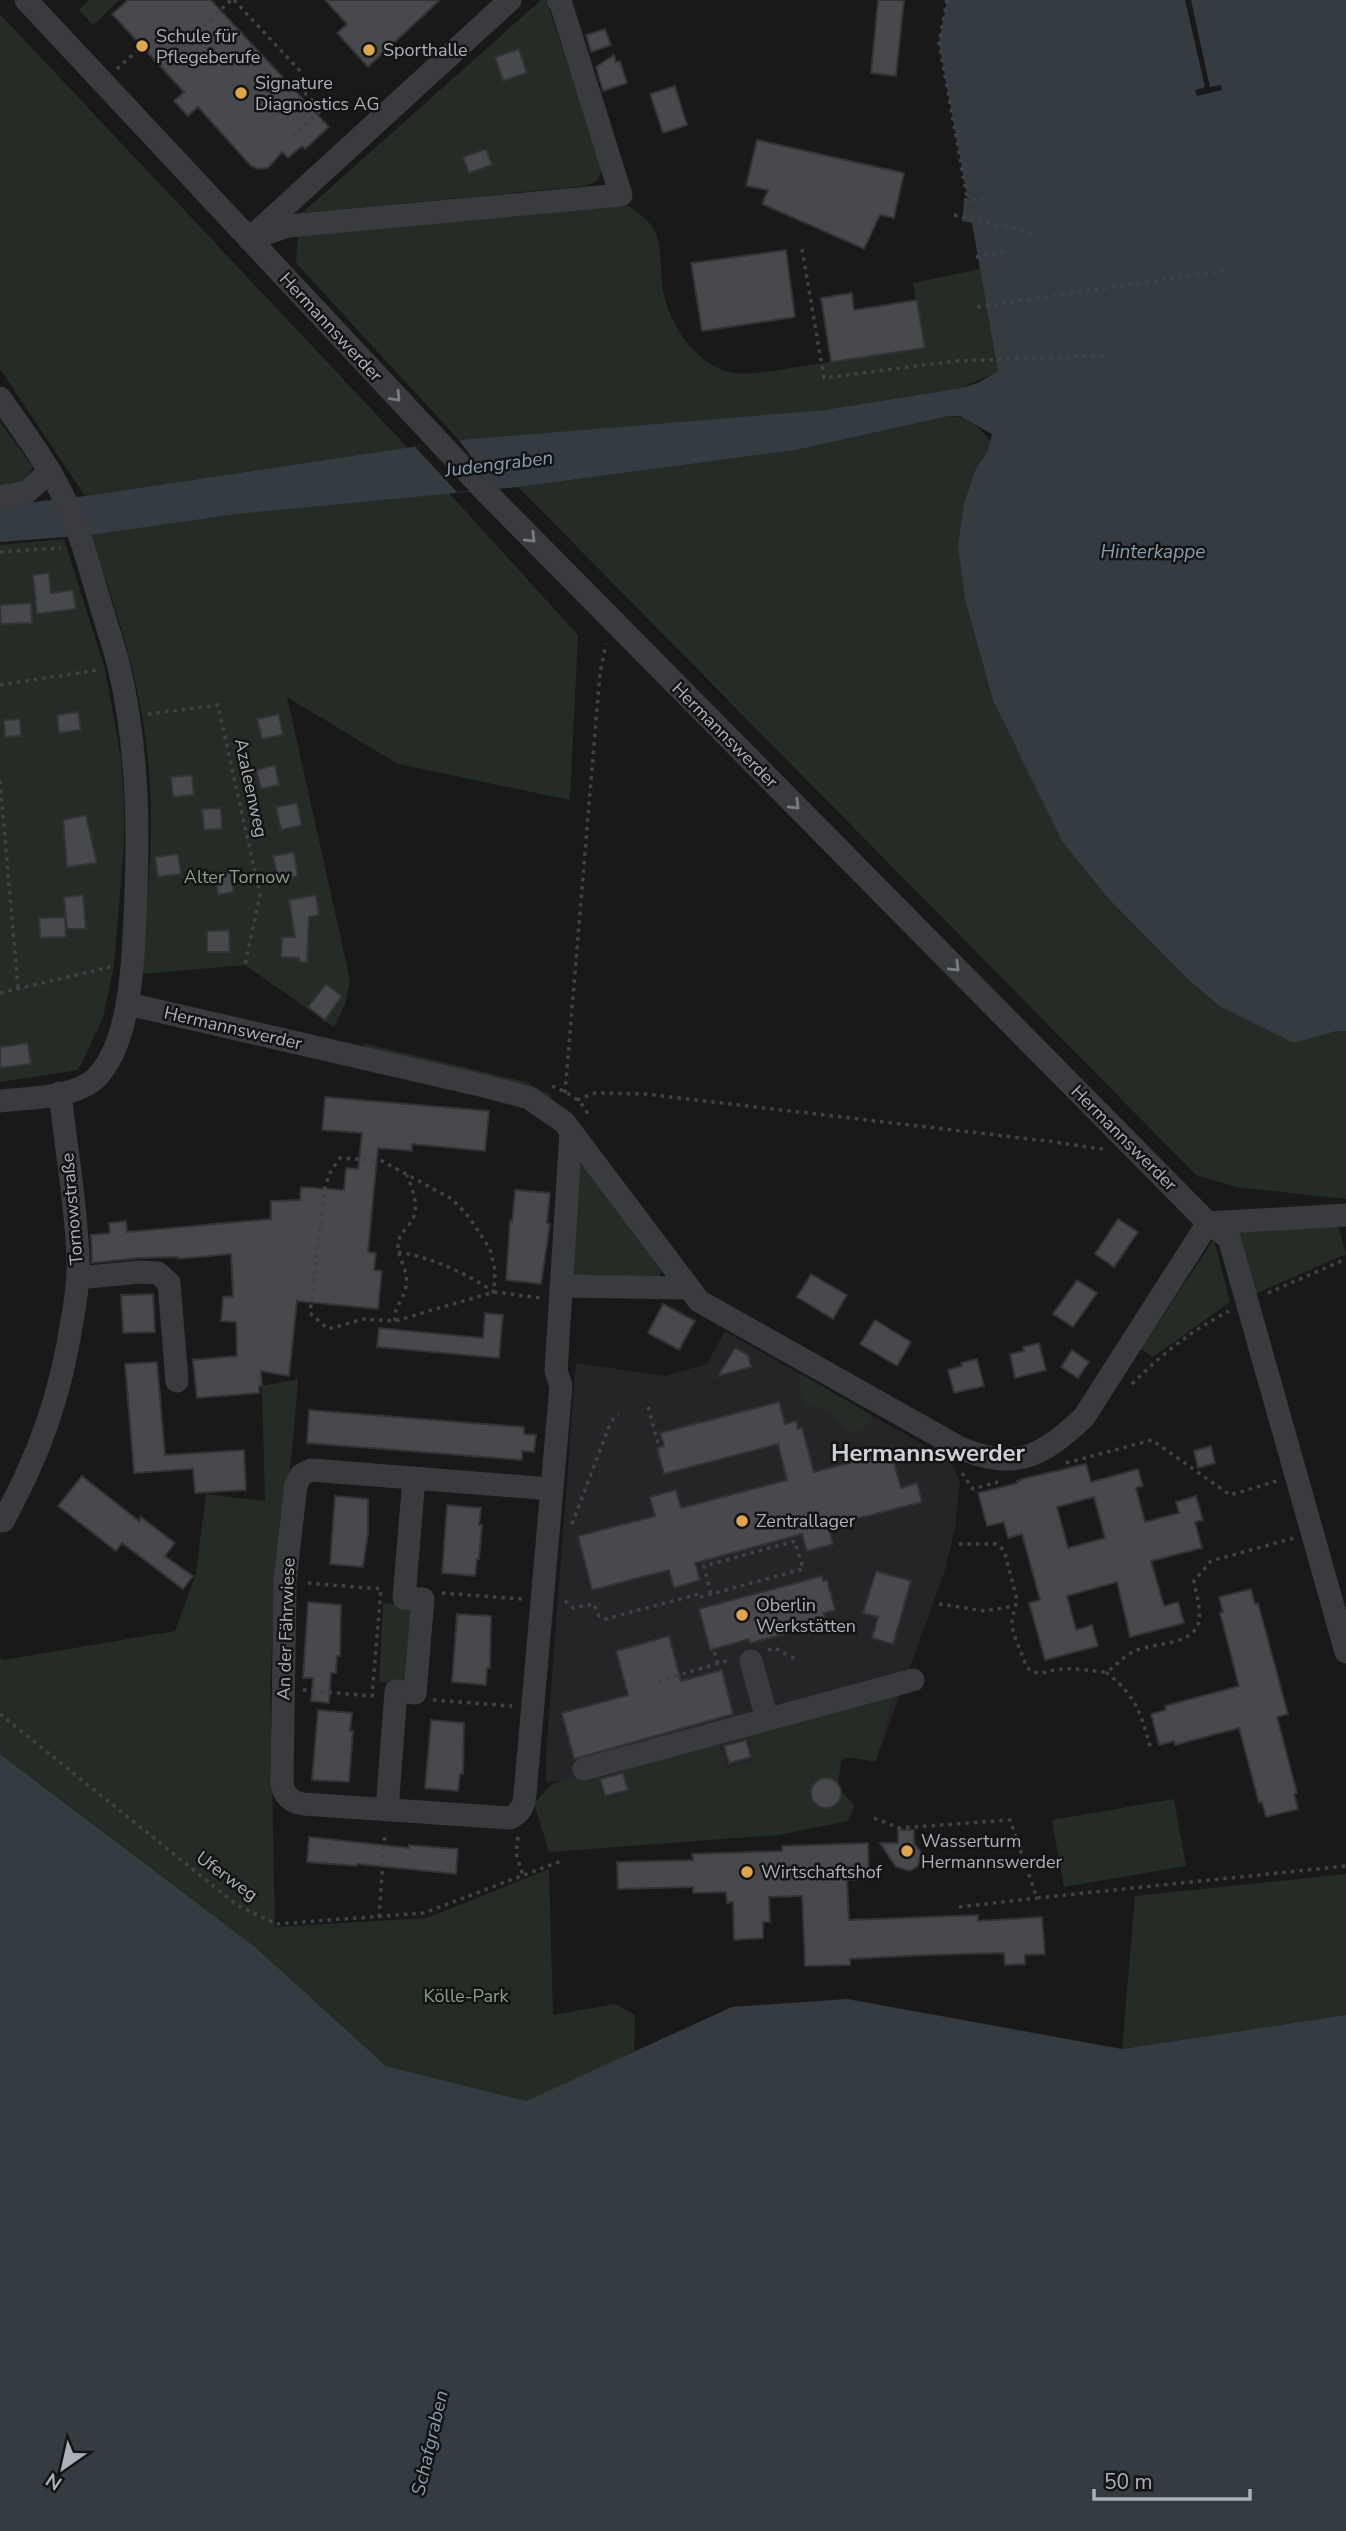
<svg xmlns="http://www.w3.org/2000/svg" width="1346" height="2531" viewBox="0 0 1346 2531" font-family="'Nunito Sans',sans-serif">
	<rect width="100%" height="100%" fill="#19191a"/>
	<path fill="#252527" d="M725 1331 950 1460 960 1482 955 1528 945 1570 880 1750 593 1824 589 1780 546 1782V1755L576 1363 665 1376 707 1364Z"/>
	<path fill="#252c26" d="M89 0H120L93 25 79 10Z
		M541 0H546L603 169 597 181 585 186 302 213Z
		M0 14 13 28 408 448 85 496 0 369Z
		M628 206C665 229 659 244 662 283 665 319 693 363 729 372 749 377 783 369 803 366 843 360 884 354 924 348L913 283 980 269 999 371 961 388 824 410 459 440 296 263 298 234Z
		M949 416C969 416 979 427 991 442L1336 1031H1346V1199L1236 1187 1196 1175 518 487 796 450Z
		M0 422 33 467 24 482 0 489Z
		M449 493 578 635 570 800 398 764 287 697 350 980 345 1005 334 1027 245 965 141 974C148 894 157 814 145 735 136 666 113 600 91 535L236 514Z
		M64 539 105 669 121 758 124 807V846L114 966 103 1018 78 1070 0 1082V545Z
		M363 1043 526 1082 552 1096 549 1102 368 1052Z
		M582 1165H585L662 1268 659 1278 572 1280 579 1168Z
		M1338 1225 1346 1254 1255 1294 1237 1227Z
		M1214 1239 1230 1302 1153 1357 1141 1349Z
		M801 1374 873 1416C869 1428 855 1439 843 1427 838 1422 835 1416 828 1412 822 1408 813 1409 807 1404 799 1398 797 1382 801 1374Z
		M298 1379 292 1453 276 1567 270 1686 275 1927 427 1918 549 1869 553 2015 615 2004 635 2015 634 2052 526 2101 386 2066 255 1947 0 1754V1657L3 1660 175 1631 196 1573 206 1494 265 1501 262 1386Z
		M383 1603 418 1606 414 1685 379 1682Z
		M894 1692 876 1762 842 1756 838 1783 824 1778C813 1782 808 1790 813 1801 824 1813 840 1808 842 1792L855 1806 848 1821 778 1835 549 1852 534 1803 552 1784 596 1772 603 1798 629 1792 623 1765 718 1740 726 1769 754 1761 747 1732Z
		M1174 1799 1186 1866 1064 1887 1052 1820Z
		M1346 1874V2015L1122 2049 1135 1896Z"/>
	<path fill="#343c42" d="M947 0H1346V1031H1336L1294 1043 1221 1007 1191 982 1109 899 1062 841 993 700 965 599 958 545 964 504 975 471 988 450 992 434 960 416H949L796 450 518 487 237 514 91 535 0 542V506L85 496 459 440 824 410 961 388 978 383 998 371 972 223 962 221 964 202 968 201 939 43Z
		M0 1754 255 1947 386 2066 526 2101 732 2007 847 1999 1122 2049 1346 2015V2531H0Z"/>
	<path fill="#19191a" d="M1185 0H1191L1210 87 1221 85 1222 90 1197 96 1195 90 1205 87Z
		M459 440 495 489 457 492 415 447Z"/>
	<path fill="#48494d" stroke="#333336" stroke-width="2" fill-rule="evenodd" d="M128 0H211L329 127 305 149 302 146 288 158 282 152 268 168 258 169 251 166 198 107 188 116 174 101 184 92 112 14Z
		M325 0H440L368 67 337 33 347 24Z
		M878 0H904L896 76 871 73Z
		M605 29 611 45 591 52 586 35Z
		M519 49 527 73 503 81 495 57Z
		M614 55 616 62 620 61 627 83 603 91 596 67Z
		M675 86 687 125 663 133 650 94Z
		M757 140 904 173 894 218 880 215 864 249 762 204 768 190 746 186Z
		M486 149 492 165 469 173 463 157Z
		M786 250 795 317 702 331 691 263Z
		M852 293 854 310 917 300 925 348 831 362 821 298Z
		M49 573 51 593 73 590 76 609 37 614 33 575Z
		M31 603 32 623 1 624 0 605Z
		M78 712 81 730 59 733 57 715Z
		M279 714 283 735 262 739 257 719Z
		M20 719 21 736 5 737 4 720Z
		M275 765 279 785 261 789 256 770Z
		M192 775 194 795 173 797 171 777Z
		M297 803 302 825 281 830 276 807Z
		M221 808 222 829 204 830 202 809Z
		M86 815 97 863 67 867 63 820Z
		M294 852 298 876 278 880 273 856Z
		M178 854 181 874 158 877 155 857Z
		M230 871 234 892 218 895 215 873Z
		M83 895 86 929H67L64 897Z
		M316 895 319 915 309 917 307 962H300L299 958 281 957 282 937H295L289 900Z
		M65 917 66 937 40 938 39 918Z
		M229 930 230 952H207V931Z
		M326 984 342 996 325 1020 308 1007Z
		M28 1043 31 1064 0 1068V1047Z
		M325 1097 489 1111 485 1151 412 1144V1151L378 1148 368 1252 376 1253 374 1270 382 1271 378 1309 297 1301 289 1376 261 1371 262 1386H259V1393L197 1398 193 1360 237 1356 236 1322 221 1321 223 1297 233 1296 231 1254 178 1259V1257L139 1258 92 1263 91 1235 110 1233 109 1223 126 1221 127 1232 271 1219V1201L300 1200 301 1187 344 1190 346 1168 358 1169 362 1133 322 1130Z
		M515 1190 550 1193 547 1223 550 1224 541 1284 506 1280 510 1221 512 1222Z
		M1118 1219 1138 1232 1114 1267 1095 1254Z
		M811 1274 847 1295 833 1319 797 1297Z
		M1077 1280 1097 1293 1073 1327 1053 1314Z
		M153 1294 155 1332 123 1333 121 1295Z
		M663 1304 695 1321 679 1350 648 1333Z
		M485 1313 503 1315 499 1358 377 1347 379 1328 483 1338Z
		M875 1320 911 1342 897 1366 860 1344Z
		M1039 1343 1046 1370 1015 1378 1010 1354 1024 1351 1023 1347Z
		M735 1348 748 1355 751 1367 718 1376Z
		M1072 1350 1089 1362 1078 1378 1061 1367Z
		M977 1359 984 1386 954 1393 948 1370 962 1366 961 1363Z
		M157 1362 165 1455 244 1450 246 1490 195 1493 193 1469 134 1473 125 1364Z
		M779 1402 785 1424 796 1421 798 1429 802 1428 814 1472 891 1452 901 1488 917 1483 922 1502 828 1526 833 1544 807 1551 802 1534 695 1563 700 1580 674 1588 669 1570 592 1590 578 1536 655 1516 650 1497 676 1490 681 1508 787 1480 778 1444 664 1474 657 1448 664 1446 660 1433Z
		M309 1410 524 1427V1434L536 1435 534 1452 522 1451V1460L307 1443Z
		M1211 1446 1215 1463 1198 1468 1194 1451Z
		M1086 1464 1091 1482 1138 1469 1143 1486 1136 1488 1145 1522 1179 1513 1176 1502 1196 1496 1203 1520 1195 1522 1202 1548 1151 1561 1164 1606 1178 1602 1184 1623 1130 1637 1117 1582 1067 1596 1076 1630 1092 1625 1098 1646 1045 1660 1029 1603 1040 1600 1022 1534 1008 1538 1004 1522 987 1526 978 1493 1018 1483 1017 1481 1026 1478ZM1094 1497 1105 1538 1068 1548 1057 1507Z
		M82 1476 139 1521 141 1517 175 1543 165 1556 193 1576 183 1589 122 1543 116 1551 58 1506Z
		M335 1496 368 1499V1533L363 1567 330 1564Z
		M447 1505 481 1508 479 1525H482L479 1559H477L475 1576 442 1573Z
		M876 1571 911 1581 893 1644 872 1638 878 1617 863 1613Z
		M822 1576 823 1581 827 1580 835 1610 824 1613 825 1618 795 1626 796 1631 750 1643 749 1639 710 1650 699 1609Z
		M1251 1589 1255 1604 1258 1603 1288 1714 1277 1717 1297 1793 1294 1794 1298 1809 1266 1817 1262 1802 1259 1803 1239 1728 1175 1745 1174 1741 1159 1745 1151 1714 1166 1710 1165 1706 1239 1686 1220 1613 1223 1612 1219 1597Z
		M308 1602 341 1605 340 1656H337L336 1673H331L329 1703 311 1701 313 1678H303Z
		M457 1614 491 1616 490 1668H487L486 1685 452 1682Z
		M669 1636 681 1681 722 1670 733 1714 574 1759 562 1713 628 1695 616 1651Z
		M318 1710 352 1713 350 1731H353L349 1782 312 1780Z
		M431 1720 464 1723 463 1774H460L458 1791 425 1788Z
		M746 1740 751 1757 729 1763 724 1746Z
		M623 1773 628 1790 605 1796 600 1779Z
		M811 1793a15 15 0 1 1 30 0a15 15 0 1 1-30 0Z
		M898 1830H914V1843L921 1852 918 1866 910 1871 896 1867 880 1843H898Z
		M309 1837 409 1848V1845L458 1849 456 1874 357 1864 356 1866 307 1862Z
		M868 1843 869 1879 847 1880 849 1920 978 1915V1921L1042 1917 1045 1954 1025 1955V1964L1005 1965 1004 1953 927 1955 850 1959V1965L805 1966 802 1896 769 1897 770 1922H763V1938L734 1940 733 1902 727 1903 726 1892 693 1893V1887L618 1889 617 1862 693 1860 692 1854 782 1851V1846Z"/>
	<g fill="none" stroke-linecap="round" stroke-linejoin="round">
		<path stroke="#404246" stroke-width="3.5" stroke-dasharray="3.5 5" stroke-linecap="butt" d="M234 0 300 71 304 92 321 110 293 136
			M947 0 939 43 968 202
			M191 38 231 0
			M117 69 142 46
			M964 200 991 199
			M954 215 1032 233
			M802 249 824 378 955 361 1104 356
			M976 257 1004 252
			M977 307 1229 270
			M0 552 61 548
			M0 685 98 670
			M148 714 218 705 260 895 245 965
			M0 781 18 988
			M0 993 110 967
			M552 1086C566 1092 583 1100 588 1115
			M565 1093 600 673 606 644
			M577 1100 595 1093 645 1094 1047 1141 1102 1149 1105 1152
			M398 1252C433 1258 464 1272 494 1292L495 1270 490 1249 469 1217 452 1199 382 1161 340 1158 331 1171 325 1186 310 1313 328 1329 364 1319 395 1321 494 1292 541 1298
			M1268 1293 1346 1259
			M395 1321C393 1308 404 1300 406 1286 409 1270 397 1258 398 1244 399 1236 403 1232 408 1226 422 1210 413 1192 407 1175
			M1132 1384C1162 1354 1192 1330 1229 1311
			M648 1407 659 1447
			M1066 1463 1152 1440 1230 1495 1277 1481
			M962 1473 973 1489 998 1482
			M572 1524 608 1429 613 1419 619 1415
			M959 1544H996L1004 1550 1017 1600 1012 1620 1013 1632 1027 1668 1039 1674C1068 1665 1077 1670 1106 1672 1118 1665 1124 1655 1137 1650 1155 1643 1196 1645 1199 1620 1201 1609 1196 1593 1194 1581L1211 1561 1294 1538
			M442 1593 522 1599
			M700 1597 803 1569 795 1541 704 1566 711 1594
			M565 1601 573 1608 594 1604 599 1616 605 1619 699 1594
			M939 1604 985 1611 1014 1606
			M712 1644 718 1664
			M768 1650 775 1648 797 1660
			M1106 1672C1137 1697 1140 1712 1151 1749
			M658 1681 730 1660
			M303 1690 372 1696 381 1589 307 1583
			M433 1700 512 1706
			M0 1714 237 1905 276 1924 424 1913 561 1861
			M874 1818 899 1828 1010 1820 1037 1898 1346 1866
			M518 1837 516 1853 523 1876
			M959 1907 1037 1898
			M379 1917 385 1832"/>
		<path stroke="#3a3b3f" stroke-width="23" d="M26 0 484 490 1208 1223 1229 1238 1346 1652
			M257 232 510 0
			M249 239 288 226 621 195 561 4 558 0
			M0 398C22 430 46 461 63 496 79 528 88 562 98 596 105 620 113 643 119 667 140 755 139 847 134 937 132 978 127 1047 96 1078 75 1098 28 1098 0 1101
			M0 497 27 492 50 471
			M128 1004 480 1085 529 1098 564 1122 699 1301 960 1448C1015 1472 1043 1456 1084 1417L1208 1223
			M1208 1223 1346 1215
			M78 1278 140 1272 158 1273 169 1283 177 1381
			M561 1286 689 1288
			M552 1489 311 1470 301 1475 296 1485 285 1581 282 1783C284 1796 291 1802 303 1804L510 1818C521 1812 524 1806 525 1794 537 1658 549 1522 561 1386L556 1371 571 1132
			M3 1521C39 1456 61 1394 72 1321 76 1300 79 1278 78 1257 76 1203 66 1148 60 1093
			M751 1661 767 1719
			M584 1769 913 1680
			M387 1810 396 1691 415 1693 423 1599 404 1598 414 1478"/>
	</g>
	<defs><path id="oneway-chevron" d="M-2-3.5L2.5 0L-2 3.5" fill="none" stroke-width="1.6" stroke-linecap="round" stroke-linejoin="round" transform="scale(1.75)"/></defs>
	<g stroke="#797c82">
		<use href="#oneway-chevron" transform="translate(396 397) rotate(47)"/>
		<use href="#oneway-chevron" transform="translate(531 538) rotate(45)"/>
		<use href="#oneway-chevron" transform="translate(795 805) rotate(45)"/>
		<use href="#oneway-chevron" transform="translate(955 967) rotate(45)"/>
	</g>
	<g fill="#dea54d" stroke="#141415" stroke-width="2.5">
		<circle cx="142" cy="46" r="7"/>
		<circle cx="369" cy="50" r="7"/>
		<circle cx="241" cy="93" r="7"/>
		<circle cx="742" cy="1521" r="7"/>
		<circle cx="742" cy="1615" r="7"/>
		<circle cx="907" cy="1851" r="7"/>
		<circle cx="747" cy="1872" r="7"/>
	</g>
	<g text-anchor="middle" dominant-baseline="central" stroke-width="5" stroke-linejoin="round" paint-order="stroke">
		<g font-size="18" fill="#acb1b9" stroke="#141415" text-anchor="start">
			<text x="156" y="36">Schule für<tspan x="156" dy="21">Pflegeberufe</tspan></text>
			<text x="383" y="50">Sporthalle</text>
			<text x="255" y="83">Signature<tspan x="255" dy="21">Diagnostics AG</tspan></text>
			<text x="756" y="1521">Zentrallager</text>
			<text x="756" y="1605">Oberlin<tspan x="756" dy="21">Werkstätten</tspan></text>
			<text x="921" y="1841">Wasserturm<tspan x="921" dy="21">Hermannswerder</tspan></text>
			<text x="761" y="1872">Wirtschaftshof</text>
		</g>
		<g font-size="18" fill="#acb1b9" stroke="#141415">
			<text transform="translate(331 327) rotate(47)">Hermannswerder</text>
			<text transform="translate(725 735) rotate(45)">Hermannswerder</text>
			<text transform="translate(251 788) rotate(78)">Azaleenweg</text>
			<text transform="translate(233 1028) rotate(13)">Hermannswerder</text>
			<text transform="translate(1124 1138) rotate(45)">Hermannswerder</text>
			<text transform="translate(72 1209) rotate(-95)">Tornowstraße</text>
			<text transform="translate(286 1629) rotate(-88)">An der Fährwiese</text>
			<text transform="translate(227 1876) rotate(36)">Uferweg</text>
		</g>
		<g font-size="18" fill="#86a186" stroke="#141415">
			<text x="237" y="877">Alter Tornow</text>
			<text x="466" y="1996">Kölle-Park</text>
		</g>
		<g font-size="19" font-style="italic" fill="#889faf" stroke="#141415">
			<text transform="translate(499 464) rotate(-7)">Judengraben</text>
			<text x="1153" y="552">Hinterkappe</text>
			<text transform="translate(430 2443) rotate(-77)">Schafgraben</text>
		</g>
		<g font-size="24" font-weight="bold" fill="#cdd0d5" stroke="#141415">
			<text x="928" y="1453">Hermannswerder</text>
		</g>
	</g>
	<g transform="translate(63 2468) rotate(214)" stroke="#141415" stroke-width="5" paint-order="stroke">
	<path d="M0-5L12 26L0 18L-12 26Z" fill="#acb1b9"/>
	<text y="-10" font-size="19" font-weight="bold" text-anchor="middle" fill="#acb1b9">N</text>
	</g>
	<path d="M1094 2489v10h156v-10" fill="none" stroke="#acb1b9" stroke-width="3.5"/>
	<text x="1104" y="2489" font-size="21" fill="#acb1b9" stroke="#141415" stroke-width="5" paint-order="stroke">50 m</text>
</svg>
